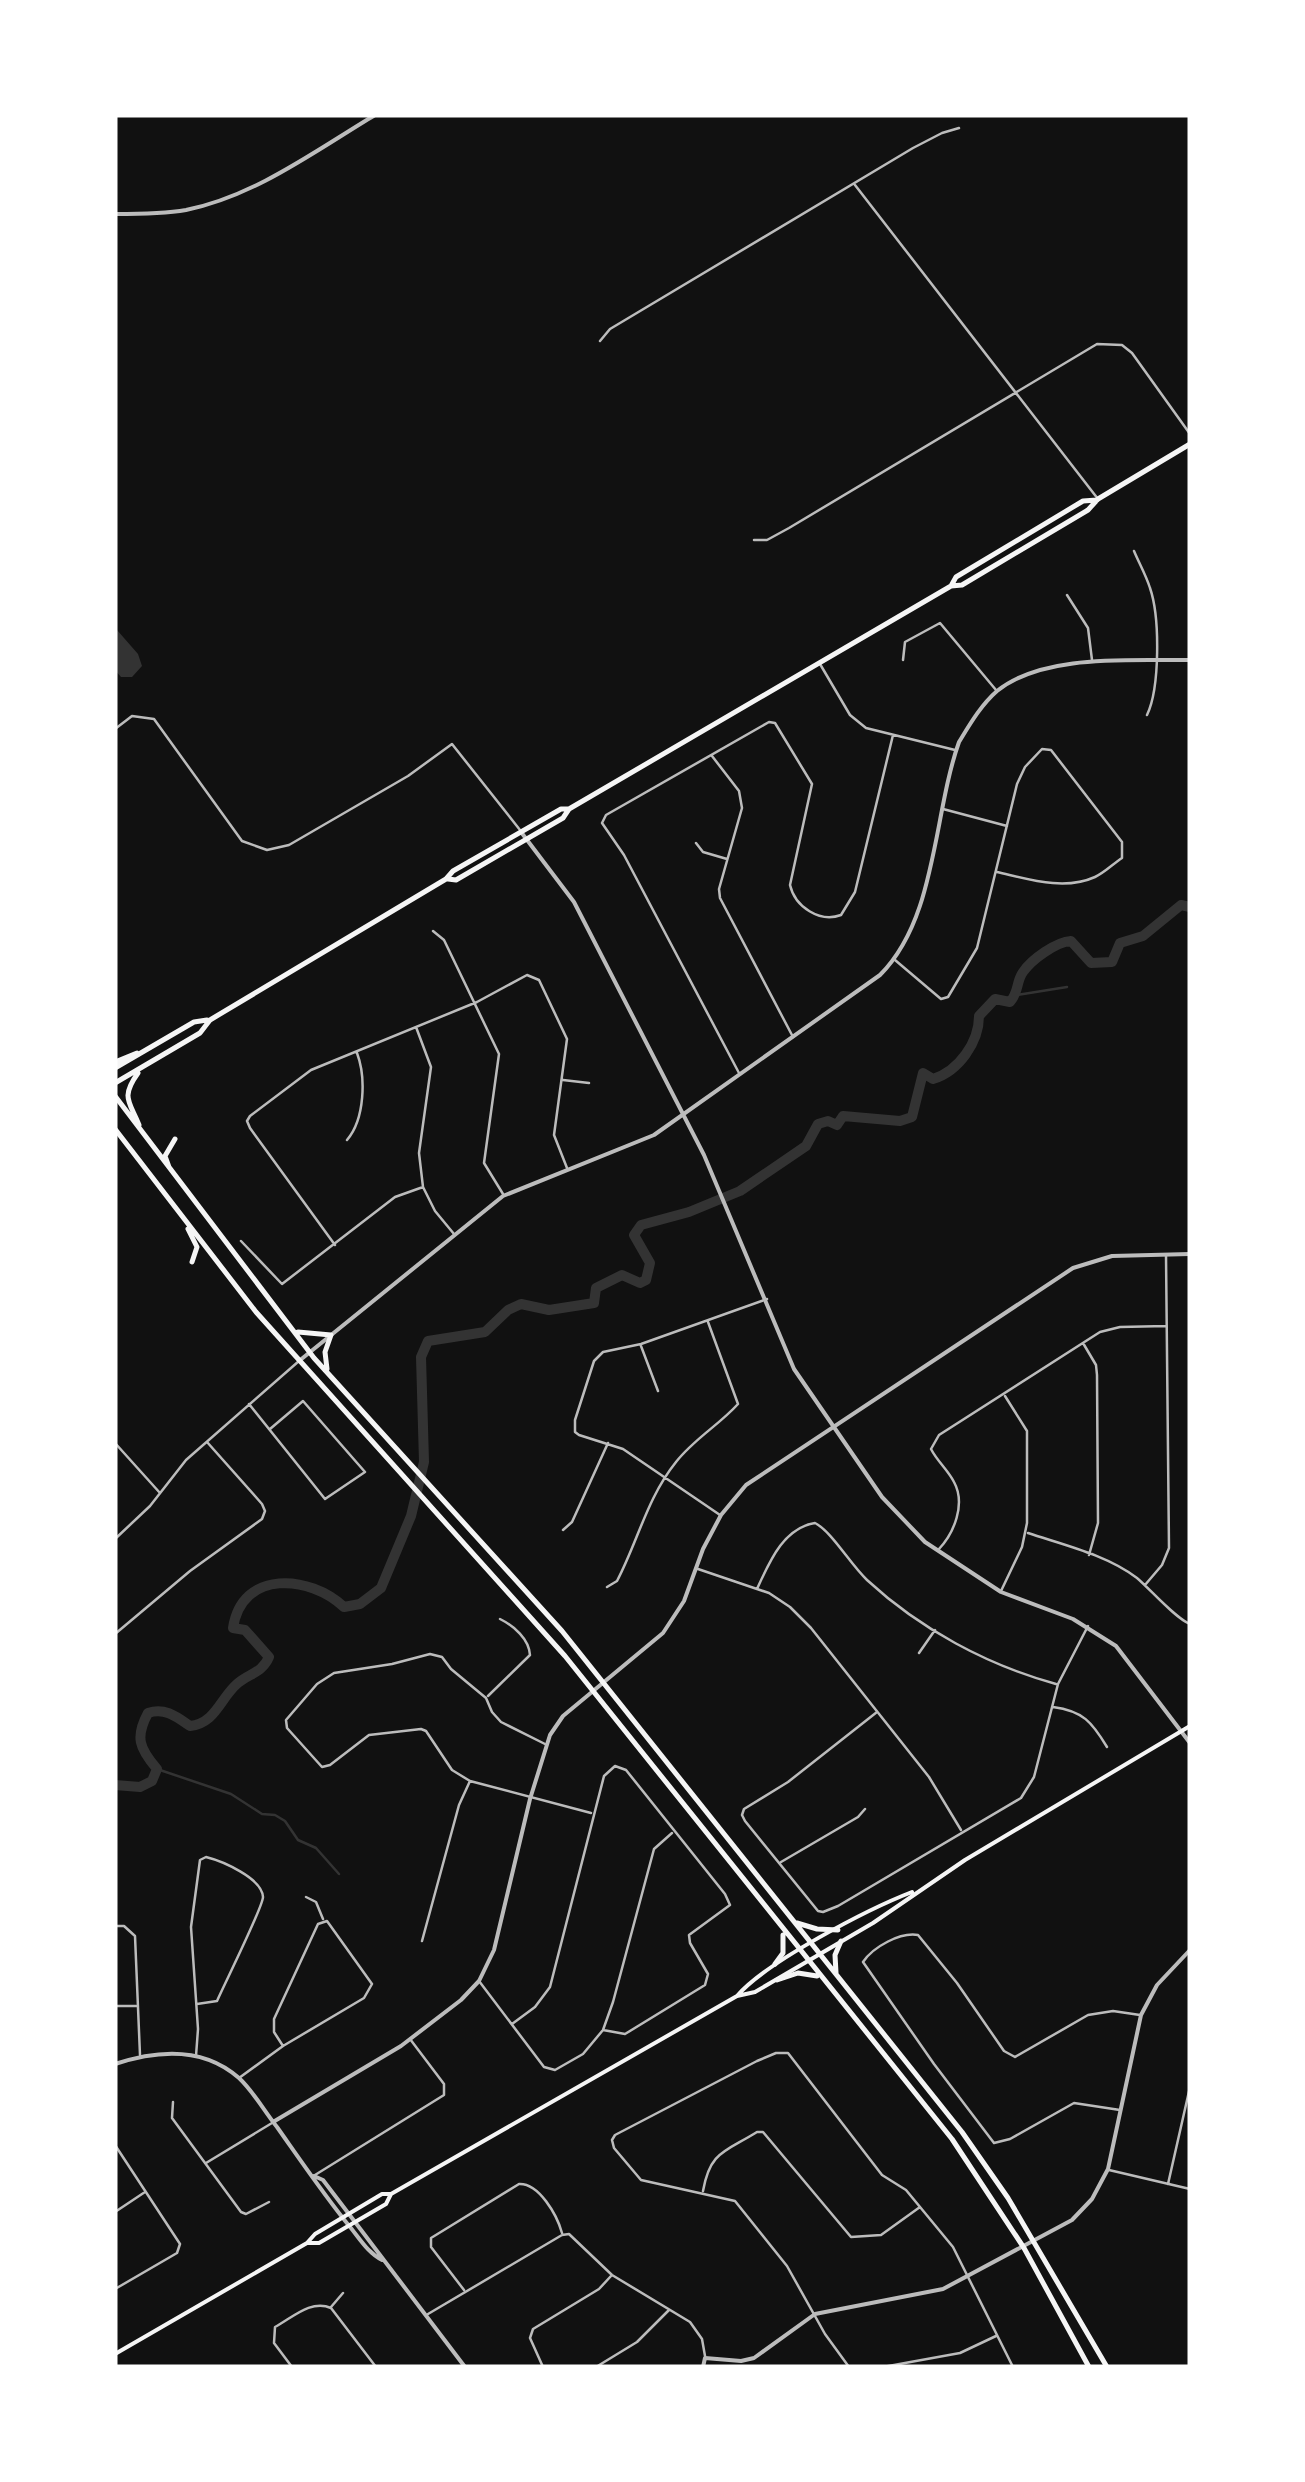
<svg xmlns="http://www.w3.org/2000/svg" width="1305" height="2482" viewBox="0 0 1305 2482" font-family="'PT Sans',sans-serif">
	<rect width="100%" height="100%" fill="#111"/>
	<path fill="#333" d="M117 630 138 654 142 666 132 677H121L115 670Z"/>
	<g fill="none" stroke-linecap="round" stroke-linejoin="round">
		<path stroke="#333" stroke-width="2.5" d="M1017 995 1067 987
			M157 1769 231 1794 262 1814 275 1815 285 1821 298 1840 316 1848 339 1874"/>
		<path stroke="#333" stroke-width="10" d="M115 1785 140 1787 152 1781 157 1769C139 1748 135 1737 148 1713 165 1707 177 1717 190 1726 216 1723 220 1698 238 1683 250 1673 262 1673 269 1657L245 1630 233 1628C242 1569 310 1575 344 1607L360 1604 381 1588 411 1516 424 1462 421 1357 428 1341 485 1332 508 1310 521 1304 549 1310 594 1303 596 1288 622 1275 640 1283 646 1280 650 1263 634 1235 641 1225 689 1212 740 1191 806 1146 818 1124 828 1121 837 1125 843 1116 900 1121 912 1117 923 1073 933 1079C959 1071 979 1042 979 1016L995 999 1010 1002C1019 992 1016 982 1023 972 1032 959 1056 942 1071 941L1091 963 1112 962 1120 943 1143 936 1181 905 1190 907"/>
		<path stroke="#bcbcbc" stroke-width="2.5" d="M855 185 1098 499
			M600 341 610 329 913 148 942 133 959 128
			M754 540H767L789 528 1097 344 1122 345 1132 353 1190 434
			M1134 551C1139 563 1146 575 1150 588 1160 617 1160 688 1147 715
			M1067 595 1088 628 1092 660
			M903 660 905 642 940 623 996 690
			M820 664 850 715 866 728 955 750
			M115 729 132 716 154 719 242 841 267 850 289 845 408 776 452 744 520 830
			M712 756 739 791 742 808 719 889 720 898 793 1037
			M943 809 1007 826
			M696 843 703 852 727 859
			M433 931 444 940 499 1054 484 1163 503 1194
			M895 960 941 999 948 997 977 948 1017 784 1025 767 1042 749 1051 750 1122 842V858C1113 864 1104 873 1095 877 1064 891 1028 879 997 872
			M416 1027 431 1067 419 1153 423 1187 435 1211 454 1234
			M739 1073 624 855 602 823 606 815 769 722 775 723 812 784 790 885C795 907 820 923 841 915L855 892 893 735
			M563 1080 589 1083
			M347 1140C365 1119 366 1077 357 1053
			M241 1241 282 1284 395 1197 423 1187
			M335 1245 250 1128 247 1121 250 1116 311 1070 477 1002 527 975 539 980 567 1039 554 1135 567 1168
			M1083 1343 1096 1365 1097 1375 1098 1523 1089 1555
			M641 1346 658 1391
			M249 1404 325 1499 365 1472 303 1401 270 1429
			M115 1443 160 1493
			M720 1515 623 1449 579 1435 575 1432V1420L594 1361 603 1352 641 1344 767 1299
			M563 1530 572 1522 608 1443
			M1028 1533C1064 1545 1107 1555 1137 1578 1151 1590 1176 1619 1190 1624
			M115 1539 150 1506 186 1460 299 1361
			M939 1549C954 1533 966 1504 954 1482 948 1470 937 1461 931 1449L939 1435 1100 1332 1120 1327 1166 1326
			M698 1569 769 1593 790 1607 811 1628 929 1777 961 1830
			M1145 1585 1162 1565 1169 1548 1166 1255
			M607 1587 617 1581C638 1541 647 1498 676 1462 694 1439 719 1425 738 1404L708 1322
			M757 1589C769 1563 783 1528 815 1523 832 1532 850 1564 867 1580 920 1629 987 1665 1056 1684
			M1001 1591 1022 1547 1027 1523V1431L1005 1396
			M115 1634 190 1571 262 1519 265 1511 262 1504 207 1442
			M919 1653 935 1630
			M488 1696 530 1655C529 1639 514 1626 500 1619
			M1053 1707C1083 1711 1092 1722 1107 1747
			M877 1712 788 1782 744 1809 742 1815 745 1821 818 1911 823 1912 838 1906 1021 1798 1034 1777 1058 1684 1088 1626
			M545 1744 501 1722 492 1712 486 1698 451 1669 442 1657 430 1654 392 1664 334 1673 317 1684 286 1720 287 1728 322 1767 330 1765 369 1735 421 1729 426 1731 452 1770 470 1781 591 1813
			M781 1862 858 1817 865 1809
			M306 1897 316 1902 323 1919
			M115 1926H124L135 1936 140 2055
			M422 1941 459 1805 470 1781
			M479 1981 544 2067 555 2070 583 2054 603 2030 613 2002 654 1849 672 1833
			M115 2006H136
			M512 2024 535 2007 550 1987 604 1776 615 1766 626 1770 725 1894 730 1905 689 1935 690 1943 708 1974 705 1985 625 2034 603 2030
			M196 2056 198 2029 191 1927 200 1860 206 1857C222 1861 262 1878 263 1897 263 1907 224 1985 217 2001L197 2004
			M239 2078 283 2046 364 1998 372 1984 327 1921 318 1924 274 2019V2032L283 2046
			M173 2102 172 2118 241 2212 246 2214 269 2202
			M1120 2110 1074 2103 1010 2139 994 2143 934 2064 863 1962C873 1947 900 1932 918 1935L957 1983 1004 2051 1015 2057 1088 2015 1113 2011 1140 2015
			M115 2145 180 2244 177 2253 115 2289
			M206 2163 272 2123
			M1109 2170 1190 2189
			M315 2175 444 2095V2084L410 2039
			M1168 2184 1190 2087
			M703 2191C710 2151 725 2152 757 2132H763L851 2237 881 2235 920 2207
			M115 2212 145 2192
			M464 2290 431 2247V2238L519 2184C539 2183 557 2215 562 2233
			M331 2307 343 2293
			M428 2314 562 2235 569 2234 612 2275 690 2322 702 2339 705 2356
			M292 2367 274 2343 275 2327C292 2318 311 2299 331 2308L376 2367
			M543 2367 530 2338 533 2329 599 2289 611 2276
			M596 2367 637 2342 669 2310
			M849 2367 825 2334 787 2266 735 2201 641 2180 614 2148 612 2140 615 2135 757 2061 776 2053H788L882 2175 906 2190 953 2247 1013 2367
			M883 2367 960 2353 996 2336"/>
		<path stroke="#bcbcbc" stroke-width="4" d="M115 214C139 214 163 214 186 210 255 196 315 151 375 115
			M521 832 574 902 704 1155 794 1369 882 1497 925 1542 1001 1592 1073 1619 1116 1646 1190 1743
			M299 1361 503 1196 654 1135 880 975C937 918 933 815 959 742 970 724 981 705 997 691 1044 653 1133 661 1190 660
			M115 2064C157 2050 203 2046 239 2078 254 2092 264 2111 277 2127 301 2161 324 2195 350 2227 360 2239 368 2253 382 2260
			M273 2122 401 2046 461 2000 479 1981 494 1950 530 1799 550 1735 563 1716 663 1633 684 1601 703 1549 721 1515 746 1485 1073 1268 1112 1256 1190 1254
			M314 2176 323 2180 355 2222 465 2367
			M703 2367 705 2358 741 2361 754 2358 815 2314 943 2289 1072 2220 1092 2199 1108 2169 1141 2015 1157 1985 1190 1950"/>
		<path stroke="#f5f5f5" stroke-width="4" d="M737 1996C766 1962 868 1909 912 1892
			M308 2243H319L386 2204 391 2194
			M115 2354 307 2243 315 2234 382 2194H391L737 1996 755 1992 873 1923 965 1860 1190 1726"/>
		<path stroke="#f5f5f5" stroke-width="5" d="M951 586 956 577 1083 501 1097 500
			M448 879 456 880 563 818 569 809
			M115 1062 137 1053
			M115 1068 194 1022 207 1020
			M138 1073C120 1098 130 1102 139 1125
			M115 1083 200 1033 210 1020 446 879 453 871 561 809H569L951 586 962 585 1088 510 1098 499 1190 444
			M115 1096 314 1358 562 1631 962 2132 1008 2198 1107 2367
			M115 1129 256 1312 565 1656 952 2139 1024 2248 1089 2367
			M169 1167 165 1156 175 1139
			M188 1229 197 1247 192 1262
			M298 1332 331 1335 325 1352 327 1369
			M797 1923 817 1929 838 1930
			M775 1964 783 1953V1935
			M836 1973 835 1955 841 1941
			M777 1980 798 1973 817 1976"/>
	</g>
	<rect width="1305" height="2482" fill="none" stroke="#ffffff" stroke-width="235"/>
</svg>
